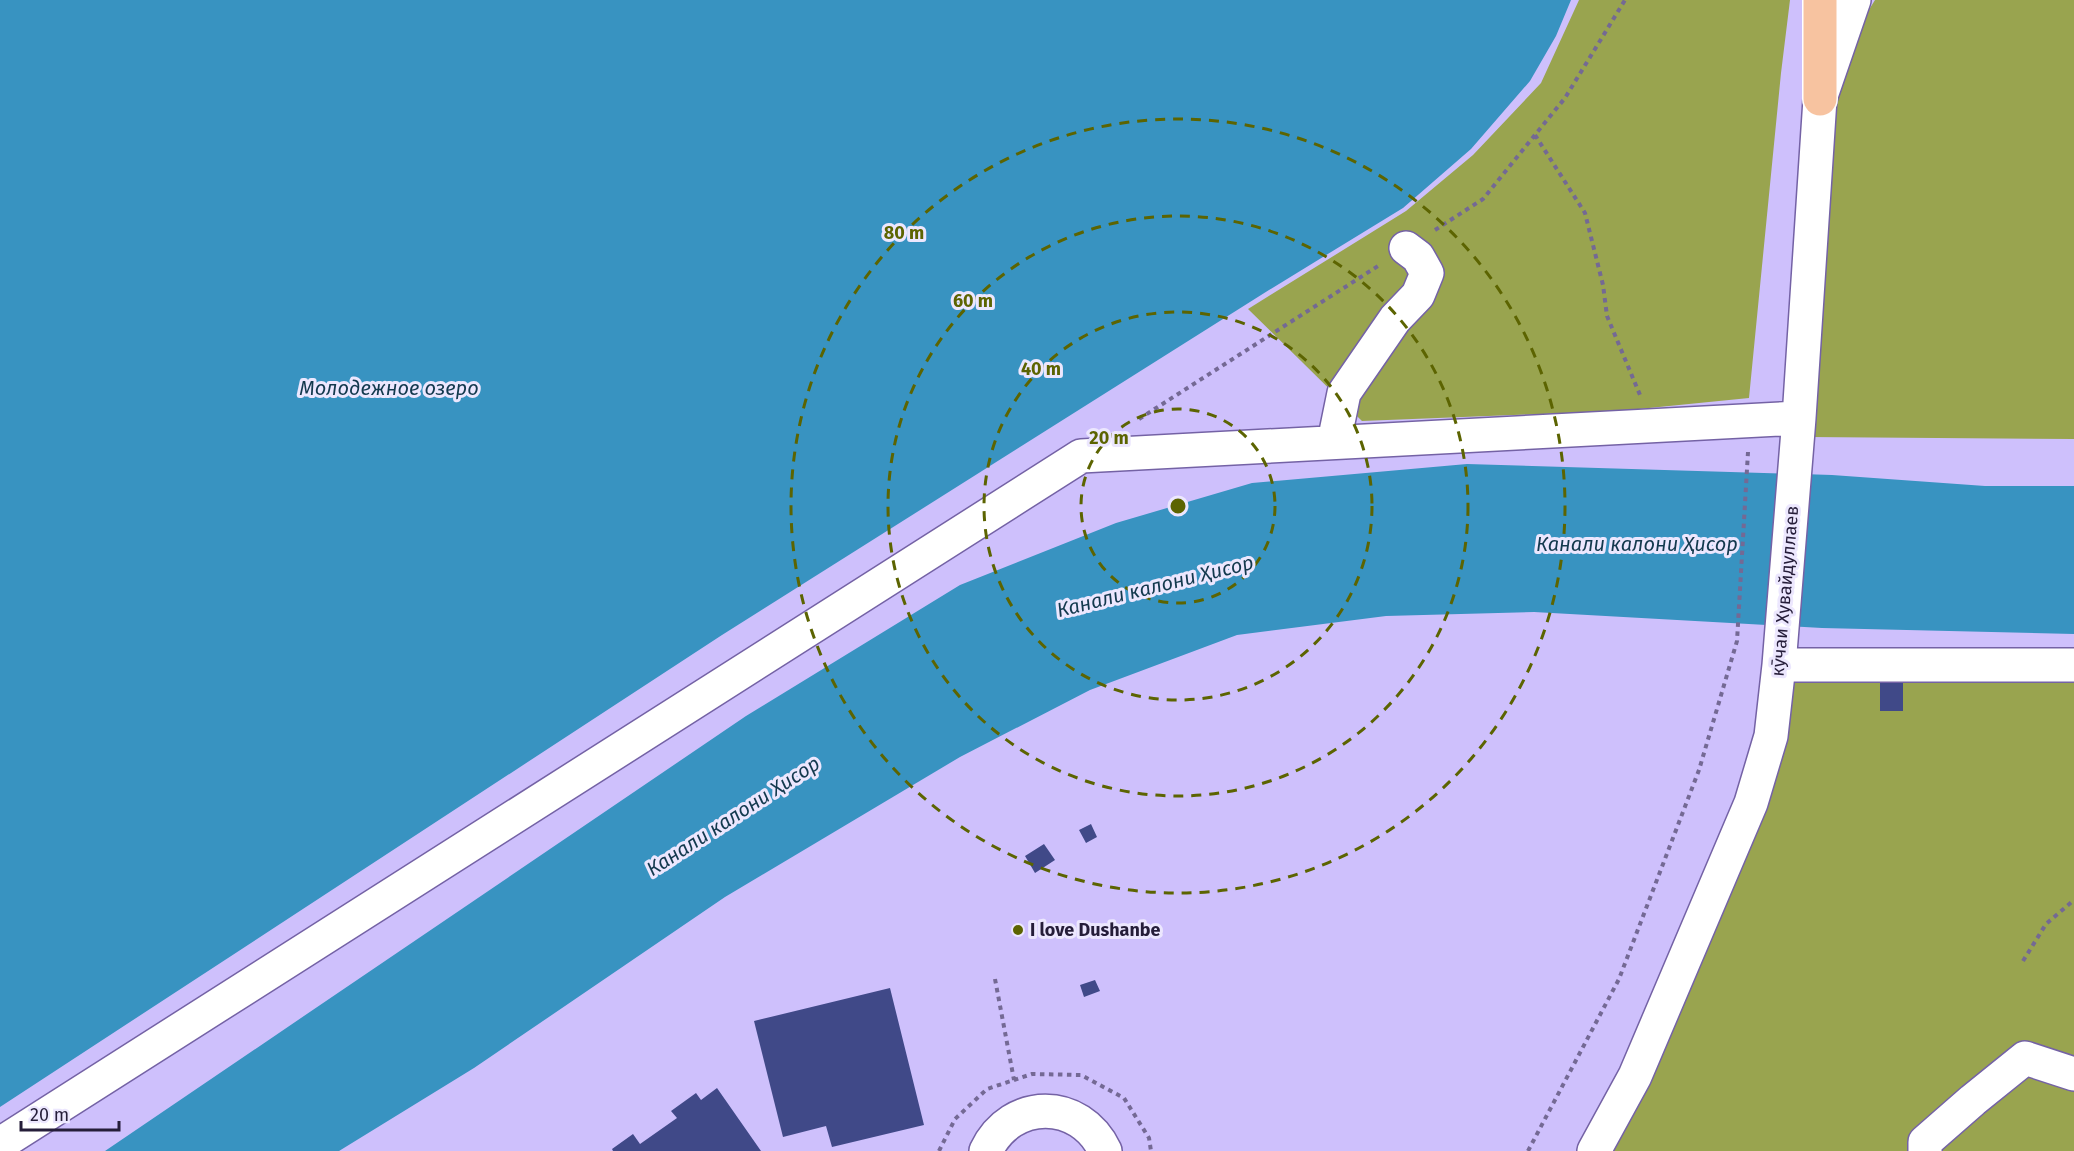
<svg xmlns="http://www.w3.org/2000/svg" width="2074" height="1151" viewBox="0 0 2074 1151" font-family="'Fira Sans',sans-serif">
	<rect width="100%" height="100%" fill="#cec0fc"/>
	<path fill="#99a44f" d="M1579 0H1790L1781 73 1749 398 1619 411 1362 421 1248 309 1406 211 1473 155 1541 83Z
		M1875 0H2074V439L1807 437 1825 203 1843 52Z
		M2074 673V1151H1610L1788 674Z"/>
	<path fill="#3893c1" d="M0 0H1571L1556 36 1530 81 1471 149 1403 208 1269 290 722 635 0 1107Z
		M1467 464 1832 475 1985 486H2074V634L1822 628 1534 612 1386 616 1237 635 1090 690 960 757 725 897 474 1068 339 1151H105L746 716 960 585 1116 523 1252 483Z"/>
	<path fill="#404988" d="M1880 681H1903V711H1880Z
		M1091 824 1097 837 1086 843 1079 830Z
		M1044 844 1055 860 1035 873 1025 856Z
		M1095 980 1100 991 1084 997 1080 985Z
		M890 988 924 1125 832 1147 826 1126 783 1137 754 1021Z
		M717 1088 761 1151H613L612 1149 633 1134 640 1144 677 1118 671 1111 696 1093 701 1100Z"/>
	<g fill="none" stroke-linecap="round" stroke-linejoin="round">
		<defs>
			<path id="minor" d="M1334 442 1344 393 1395 319 1418 295 1427 273 1418 257 1406 248
				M1779 665H2074
				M0 1144 1081 456 1799 418
				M986 1151C1011 1098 1080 1098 1105 1151
				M1594 1151 1635 1076 1751 803 1771 736 1779 665 1799 418 1820 99 1854 0
				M1925 1151V1142L1973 1100 2025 1058 2074 1074"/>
			<path id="highway" d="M1820 99V0"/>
		</defs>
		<use href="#minor" stroke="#7462a5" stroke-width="36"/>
		<use href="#highway" stroke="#fff" stroke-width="36"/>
		<path stroke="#746994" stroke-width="4" stroke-dasharray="4.5 4.5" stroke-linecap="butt" d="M1535 135 1585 213 1603 285 1607 316 1640 395
			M1435 230 1483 199 1565 98 1625 0
			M1139 419 1378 266
			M2023 961 2046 924 2074 900
			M995 979 1014 1080
			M939 1151 955 1119 987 1089 1032 1074 1081 1075 1124 1098 1149 1138 1151 1151
			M1528 1151 1619 979 1699 770 1737 641 1748 452"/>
		<use href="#minor" stroke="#fff" stroke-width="33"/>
		<use href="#highway" stroke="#f7c3a0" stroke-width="33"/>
	</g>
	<g fill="none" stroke="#5c6401" stroke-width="3" stroke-dasharray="10 8">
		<circle cx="1178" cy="506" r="97"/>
		<circle cx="1178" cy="506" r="194"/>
		<circle cx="1178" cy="506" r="290"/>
		<circle cx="1178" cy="506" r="387"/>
	</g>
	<circle fill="#5c6401" stroke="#ece7fe" stroke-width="2" cx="1018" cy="930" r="6"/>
	<g text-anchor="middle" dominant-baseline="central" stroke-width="6" stroke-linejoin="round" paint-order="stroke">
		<g font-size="18" fill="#251d39" stroke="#ece7fe">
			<text transform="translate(1785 591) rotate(-85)">кӯчаи Хувайдуллаев</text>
		</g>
		<g font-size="18" font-weight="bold" fill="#251d39" stroke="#ece7fe" text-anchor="start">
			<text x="1030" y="930">I love Dushanbe</text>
		</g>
		<g font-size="20" font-style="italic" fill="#13394e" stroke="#ece7fe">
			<text x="389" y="388">Молодежное озеро</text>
			<text x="1637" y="544">Канали калони Ҳисор</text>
			<text transform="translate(1155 586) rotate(-14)">Канали калони Ҳисор</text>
			<text transform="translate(733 816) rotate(-33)">Канали калони Ҳисор</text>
		</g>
	</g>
	<circle cx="1178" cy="506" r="9" fill="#5c6401" stroke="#ece7fe" stroke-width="3"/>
	<g font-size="18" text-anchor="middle" font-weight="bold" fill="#5c6401" stroke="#ece7fe" stroke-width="6" stroke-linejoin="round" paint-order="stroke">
		<text x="904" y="239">80 m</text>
		<text x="973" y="307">60 m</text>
		<text x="1041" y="375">40 m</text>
		<text x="1109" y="444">20 m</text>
	</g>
	<path d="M21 1121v9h98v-9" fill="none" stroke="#251d39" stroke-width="3"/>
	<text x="30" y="1121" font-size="18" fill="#251d39" stroke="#ece7fe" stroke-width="4.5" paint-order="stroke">20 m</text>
</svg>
